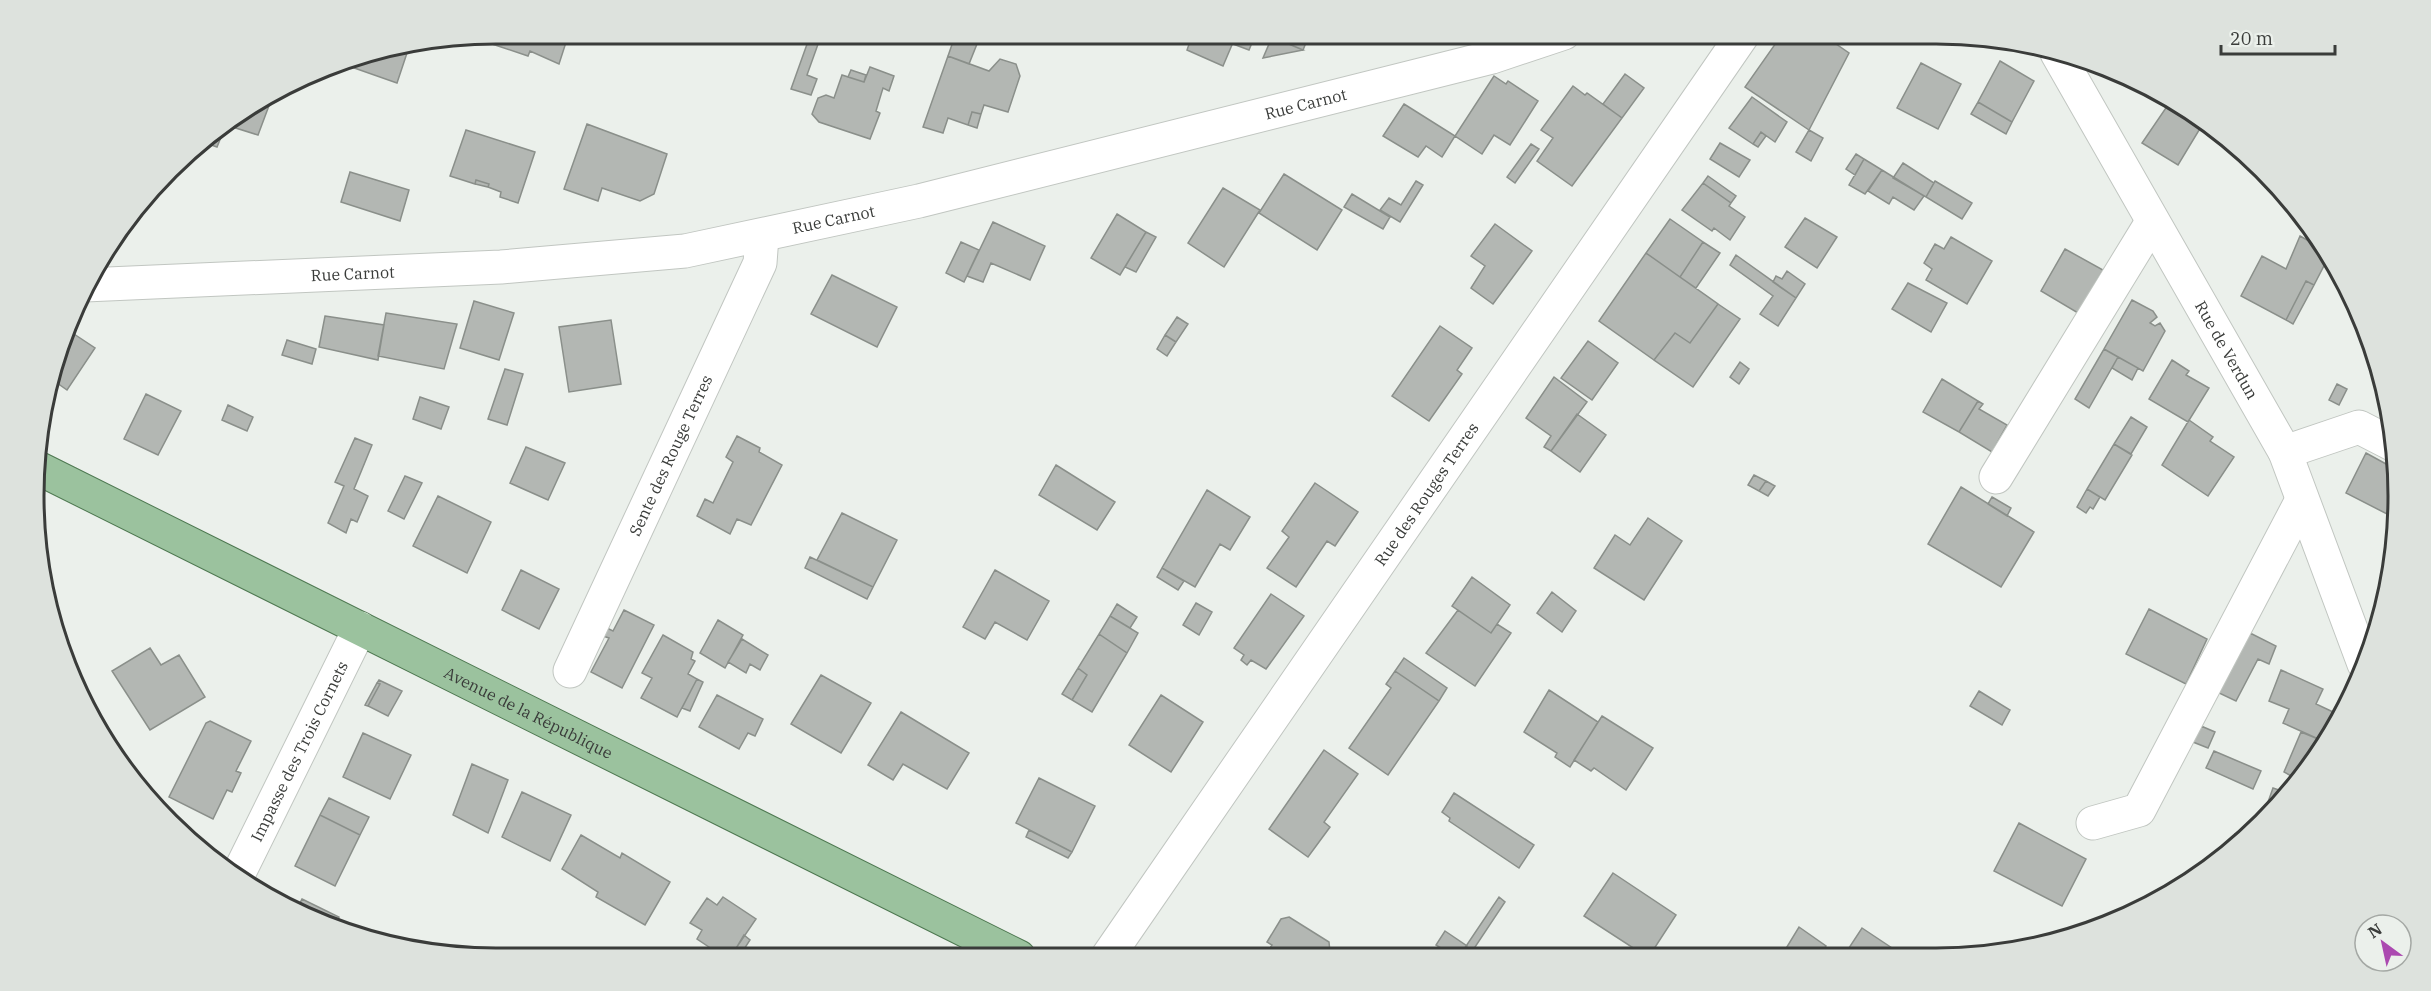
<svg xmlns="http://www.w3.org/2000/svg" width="2431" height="991" viewBox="0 0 2431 991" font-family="'IBM Plex Serif',serif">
	<rect width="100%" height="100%" fill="#ebf0eb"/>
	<path fill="#b3b7b3" stroke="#8a8f8a" stroke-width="1.5" d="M496 33H569L559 64 530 51 528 56 492 44Z
		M811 33H822L807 75 817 79 811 95 791 89Z
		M956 33H988L981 34 969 64 948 56Z
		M1193 33H1237L1223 66 1187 50Z
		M1237 33 1254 38 1249 50 1233 44Z
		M1273 33H1310L1303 50 1272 37Z
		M1783 33H1820L1849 53 1809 130 1745 87Z
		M1272 37 1303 50 1263 58Z
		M409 47 397 83 337 62 347 58Z
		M948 56 989 71 1000 59 1016 64 1020 76 1008 112 984 105 981 114 972 112 968 125 948 118 943 133 923 127Z
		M2000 61 2034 81 2012 122 1978 102Z
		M1921 63 1961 84 1938 129 1897 108Z
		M870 67 894 76 889 91 883 88 876 111 880 113 870 139 819 122 812 114 818 98 826 95 834 98 842 75 864 82Z
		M851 70 866 75 864 82 848 77Z
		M1625 74 1644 88 1622 118 1603 104Z
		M1494 76 1506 84 1508 81 1538 101 1510 145 1494 135 1482 154 1455 136Z
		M1573 86 1585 95 1587 93 1622 118 1572 186 1537 161 1553 138 1541 130Z
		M268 93 273 95 258 135 226 125 217 147 200 141Z
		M1752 97 1787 122 1775 142 1761 132 1753 144 1729 128Z
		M2172 99 2204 122 2178 165 2142 143Z
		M1978 102 2012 122 2006 134 1971 114Z
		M1404 104 1455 136 1442 157 1426 146 1418 157 1383 136Z
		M972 112 981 114 977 128 968 125Z
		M587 124 667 154 654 194 640 201 602 188 598 201 564 189Z
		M466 130 535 152 518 203 500 197 501 192 488 187 489 184 476 180 475 184 450 176Z
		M1809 130 1823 138 1811 161 1796 152Z
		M1761 132 1766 136 1758 147 1753 144Z
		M1720 143 1750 160 1739 177 1710 159Z
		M1531 144 1539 149 1515 183 1507 177Z
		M1856 154 1864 159 1855 175 1846 169Z
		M1864 159 1882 170 1865 194 1849 185Z
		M1903 163 1934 183 1926 197 1893 178Z
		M1882 170 1924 196 1914 210 1893 197 1889 204 1868 191Z
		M350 172 409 190 400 221 341 202Z
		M1284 174 1342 210 1317 250 1259 213Z
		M1708 176 1736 196 1731 203 1703 183Z
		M476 180 489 184 488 187 475 184Z
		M1416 181 1423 185 1400 222 1380 210 1389 198 1401 205Z
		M1935 181 1972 203 1962 219 1926 197Z
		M1703 183 1731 203 1729 206 1745 217 1730 240 1714 228 1712 231 1682 210Z
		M1223 188 1260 210 1224 267 1188 243Z
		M1352 194 1390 217 1383 229 1344 207Z
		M1117 214 1146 232 1120 275 1091 258Z
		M1805 218 1837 237 1817 268 1785 247Z
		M1670 219 1703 242 1680 277 1646 253Z
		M993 222 1045 246 1030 280 991 263 983 282 967 276Z
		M1495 224 1532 251 1493 304 1471 288 1485 266 1471 256Z
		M1146 232 1156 237 1136 272 1125 267Z
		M2300 236 2325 250 2329 256 2314 285 2306 281 2286 320 2241 296 2262 256 2286 269Z
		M1951 237 1992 261 1967 304 1926 280 1932 269 1924 263 1935 244 1944 249Z
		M961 242 979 250 964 282 946 273Z
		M1703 242 1720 253 1696 288 1680 277Z
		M2065 249 2103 270 2078 313 2041 291Z
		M1646 253 1718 304 1690 343 1675 333 1654 360 1599 321Z
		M1736 255 1796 298 1778 326 1760 314 1773 296 1730 265Z
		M1787 271 1805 284 1796 298 1773 282 1776 276 1782 279Z
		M832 275 897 307 877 347 811 314Z
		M2306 281 2314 285 2293 324 2286 320Z
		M1908 283 1947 303 1931 332 1892 309Z
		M2132 300 2153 311 2157 317 2150 323 2155 326 2160 323 2165 331 2143 371 2104 349Z
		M474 301 514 313 499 360 460 348Z
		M1718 304 1740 319 1693 387 1654 360 1675 333 1690 343Z
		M386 313 457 324 444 369 378 356Z
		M325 316 384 325 378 360 319 347Z
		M1177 317 1188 324 1176 342 1165 335Z
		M611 320 621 384 569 392 559 327Z
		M1440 326 1472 348 1457 370 1462 374 1429 421 1392 396Z
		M74 334 95 348 67 390 50 378 55 359Z
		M1165 335 1176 342 1167 356 1157 349Z
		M287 340 316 349 312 364 282 355Z
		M1588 341 1618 363 1592 400 1561 378Z
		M2104 349 2118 357 2089 408 2075 399Z
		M2118 357 2138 368 2132 380 2112 368Z
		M2172 360 2189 371 2186 375 2209 388 2188 422 2149 399Z
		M1740 362 1749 369 1739 384 1730 377Z
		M505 369 523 374 507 425 488 419Z
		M1554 377 1587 402 1551 451 1544 447 1551 436 1526 418Z
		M1942 379 1978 401 1959 432 1923 412Z
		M2337 384 2347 389 2339 405 2329 400Z
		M146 394 181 411 158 455 124 439Z
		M420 397 449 407 441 429 413 419Z
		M1978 401 1983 404 1979 409 2007 425 1992 452 1959 432Z
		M228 405 253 417 247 431 222 420Z
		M1577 414 1606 435 1580 472 1551 451Z
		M2131 417 2147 427 2131 454 2114 444Z
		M2189 420 2213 437 2210 441 2234 457 2208 496 2162 465Z
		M737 436 760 448 759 452 782 465 751 525 737 519 730 534 697 516 705 499 713 503 733 462 726 457Z
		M355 438 372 445 354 489 368 496 357 522 351 519 346 533 328 523 344 486 335 482Z
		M2114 444 2132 455 2105 500 2087 489Z
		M526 447 565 463 548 500 510 483Z
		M2366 453 2397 470 2393 517 2346 493Z
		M1056 465 1115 502 1097 530 1039 495Z
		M1754 475 1766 481 1759 491 1748 485Z
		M405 476 422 483 404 519 388 511Z
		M1766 481 1775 486 1768 496 1759 491Z
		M1315 483 1358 512 1335 546 1327 541 1296 587 1267 568 1289 537 1282 531Z
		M1961 487 2034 532 2001 587 1928 544Z
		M2087 489 2100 497 2093 509 2090 507 2086 513 2077 507Z
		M1207 490 1250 517 1230 550 1220 544 1195 587 1162 568Z
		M438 496 491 522 467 573 413 546Z
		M1992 497 2011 508 2007 516 1988 504Z
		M842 513 897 540 873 587 817 560Z
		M1648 518 1682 541 1644 600 1594 568 1615 535 1630 545Z
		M810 557 873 587 867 599 805 568Z
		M1162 568 1184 581 1178 590 1157 577Z
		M521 570 559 589 539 629 502 610Z
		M995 570 1049 601 1027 640 995 622 985 639 963 627Z
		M1472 577 1510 605 1491 633 1452 606Z
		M1552 592 1576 611 1562 632 1537 613Z
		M1271 594 1304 616 1266 669 1251 660 1247 665 1241 660 1244 655 1234 648Z
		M1196 603 1212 612 1199 635 1183 625Z
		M1117 604 1137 617 1130 628 1110 616Z
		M2149 609 2207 639 2186 684 2126 654Z
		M624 610 654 625 622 688 591 672 609 638 603 636 607 628 613 631Z
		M1458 610 1491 633 1497 624 1511 633 1475 686 1426 653Z
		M1110 616 1138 633 1127 653 1099 634Z
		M718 620 743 635 725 668 700 653Z
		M58 628 68 644 65 646Z
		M2250 633 2276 646 2269 664 2258 659 2236 701 2219 693Z
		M1099 634 1127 653 1092 712 1072 700 1087 675 1078 668Z
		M663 635 693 652 691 659 695 661 688 674 697 679 677 717 641 698 652 678 642 673Z
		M742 639 768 655 760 670 750 664 746 673 728 662Z
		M150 648 161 665 179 655 205 697 150 730 112 671Z
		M1404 658 1447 688 1439 701 1395 671Z
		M1078 668 1087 675 1072 700 1062 694Z
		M2281 670 2323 689 2316 704 2333 712 2329 722 2334 724 2325 742 2283 723 2289 709 2269 701Z
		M1395 671 1439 701 1388 775 1349 748 1391 688 1386 684Z
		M821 675 871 703 841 753 791 724Z
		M697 679 703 682 690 711 682 708Z
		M379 680 402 691 388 716 368 706 380 684 377 683Z
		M377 683 380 684 368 706 365 705Z
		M1549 690 1598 722 1570 767 1555 757 1557 753 1524 732Z
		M1979 691 2010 710 2002 725 1970 706Z
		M717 695 763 719 755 736 748 733 739 749 699 727Z
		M1161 695 1203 722 1171 772 1129 745Z
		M901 712 969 753 947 789 903 764 893 780 868 765Z
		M1602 716 1653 748 1626 790 1594 768 1591 771 1574 760Z
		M210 721 251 741 236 771 241 773 232 792 227 790 213 819 169 797 206 723Z
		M2201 726 2215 732 2208 748 2193 742Z
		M2301 732 2323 741V746L2297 779 2284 772Z
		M363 733 411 755 390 799 343 777Z
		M1324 750 1358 774 1324 822 1330 827 1308 857 1269 829Z
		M2214 751 2261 771 2253 789 2206 768Z
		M472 764 508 780 488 833 453 815Z
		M1039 778 1095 806 1072 852 1016 823Z
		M2273 788 2285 792 2262 819Z
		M522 792 571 815 550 861 502 837Z
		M1454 793 1534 845 1519 868 1449 821 1450 818 1442 812Z
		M152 797 161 813 148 800Z
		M329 798 369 817 360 835 320 815Z
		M320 815 360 835 335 886 295 866Z
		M2019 823 2086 859 2062 906 1994 871Z
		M1029 830 1072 852 1068 858 1026 837Z
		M2235 834 2245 838 2229 851Z
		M581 835 620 858 622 853 670 882 645 925 596 897 598 892 562 869Z
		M1613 873 1676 915 1650 955H1644L1584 916Z
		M723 897 756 919 730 957H724L697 939 702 930 690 923 707 898 717 905Z
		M1499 897 1505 902 1471 953 1474 955H1460Z
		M302 899 339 917 335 927 298 907Z
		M1289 917 1329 942 1330 952 1328 956H1265L1272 945 1267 942 1281 919Z
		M1799 927 1826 946 1821 954 1782 955Z
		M1862 928 1901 954H1845Z
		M1445 931 1467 946 1460 955H1452L1436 945Z
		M744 935 750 940 741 954 735 950Z"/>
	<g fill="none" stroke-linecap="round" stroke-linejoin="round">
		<defs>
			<g id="minor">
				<path id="s1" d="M2057 53 2285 452 2364 664"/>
				<path id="s2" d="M85 285 501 267 685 251 919 201 1492 57 1564 33"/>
				<path d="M2285 452 2359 427 2394 445"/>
				<path d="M1996 477 2152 222"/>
				<path id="s3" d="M570 671 760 263 762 236"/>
				<path d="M2093 823 2139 810 2302 500"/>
				<path id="s4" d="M238 875 360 628"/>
				<path id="s5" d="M1108 956 1744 33"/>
			</g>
			<g id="major">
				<path id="s6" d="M38 468 1019 957"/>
			</g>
		</defs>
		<use href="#minor" stroke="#c1c6c1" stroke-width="35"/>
		<use href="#major" stroke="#4e7851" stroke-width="35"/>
		<use href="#minor" stroke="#fff" stroke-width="33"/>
		<use href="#major" stroke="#9bc29e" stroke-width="33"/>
	</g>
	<g text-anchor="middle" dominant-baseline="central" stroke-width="4.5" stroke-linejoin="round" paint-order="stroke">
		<g font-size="16" fill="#3a3c3a" stroke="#ebf0eb">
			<text stroke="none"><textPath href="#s2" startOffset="1239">Rue Carnot</textPath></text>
			<text stroke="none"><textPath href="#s2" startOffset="753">Rue Carnot</textPath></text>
			<text stroke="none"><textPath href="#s2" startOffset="268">Rue Carnot</textPath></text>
			<text stroke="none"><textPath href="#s1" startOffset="342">Rue de Verdun</textPath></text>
			<text stroke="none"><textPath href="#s3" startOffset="238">Sente des Rouge Terres</textPath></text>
			<text stroke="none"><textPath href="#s5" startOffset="561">Rue des Rouges Terres</textPath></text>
			<text stroke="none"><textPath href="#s6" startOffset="548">Avenue de la République</textPath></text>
			<text stroke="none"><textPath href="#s4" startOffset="138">Impasse des Trois Cornets</textPath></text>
		</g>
	</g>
	<path d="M0 0H2431V991H0ZM496 44H1936A452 452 0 0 1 2388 496V496A452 452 0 0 1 1936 948H496A452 452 0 0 1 44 496V496A452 452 0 0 1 496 44Z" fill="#dde2dd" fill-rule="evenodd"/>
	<path fill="none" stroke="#3a3c3a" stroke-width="3" d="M496 44H1936A452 452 0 0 1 2388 496V496A452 452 0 0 1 1936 948H496A452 452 0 0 1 44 496V496A452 452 0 0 1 496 44Z"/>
	<g transform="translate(2383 943) rotate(327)"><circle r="28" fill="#ebf0eb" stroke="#a4a8a4" stroke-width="1.5"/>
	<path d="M0-4.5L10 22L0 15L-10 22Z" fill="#ab49b0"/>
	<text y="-9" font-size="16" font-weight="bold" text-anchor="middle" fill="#3a3c3a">N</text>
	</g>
	<path d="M2221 45v9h114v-9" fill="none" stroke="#3a3c3a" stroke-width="3"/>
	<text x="2230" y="45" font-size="18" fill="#3a3c3a" stroke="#ebf0eb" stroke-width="4.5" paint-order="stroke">20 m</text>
</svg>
